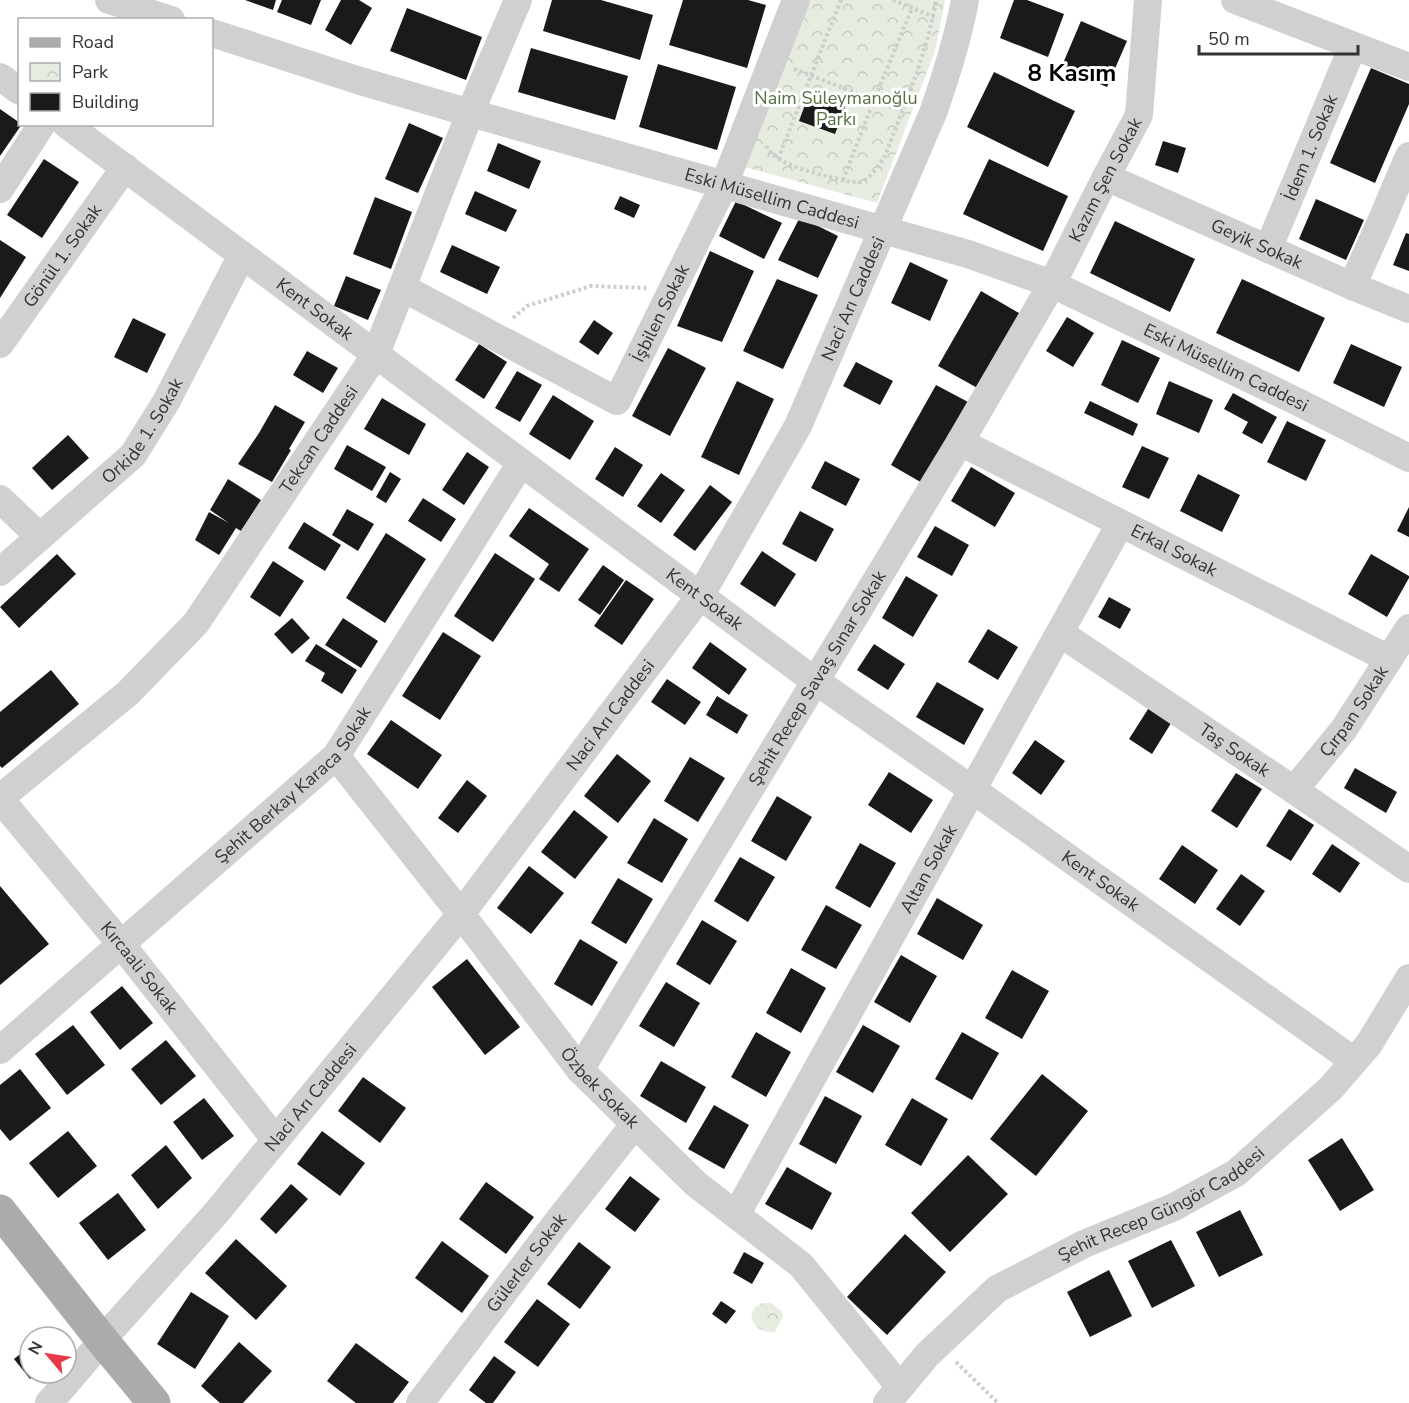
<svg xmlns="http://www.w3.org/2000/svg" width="1409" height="1403" viewBox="0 0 1409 1403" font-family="'Nunito Sans',sans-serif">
	<defs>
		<pattern id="park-crowns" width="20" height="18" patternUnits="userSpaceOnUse" patternTransform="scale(1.5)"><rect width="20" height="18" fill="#e6ecdf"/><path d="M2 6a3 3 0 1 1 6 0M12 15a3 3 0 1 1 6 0" fill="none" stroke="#c6cbc0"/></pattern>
	</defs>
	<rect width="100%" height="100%" fill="#fff"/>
	<path fill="url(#park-crowns)" d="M801 0H945L935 51 877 203 737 165Z
		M763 1303H771L781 1311 783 1317 775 1332C754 1335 741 1311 763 1303Z"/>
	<path fill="#1a1a1a" d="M245 0H276L273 10Z
		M282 0H321L311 25 277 12Z
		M341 0H359L372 8 351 45 325 30Z
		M552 0H601L653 15 640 60 543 31Z
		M683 0H748L766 5 747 68 669 45Z
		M1014 0H1027L1064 14 1048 57 1000 38Z
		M407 8 482 37 466 80 390 51Z
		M1081 21 1127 41 1107 87 1061 68Z
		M531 48 628 76 615 120 518 92Z
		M658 64 736 87 717 150 639 127Z
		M1371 68 1409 84V104L1375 183 1330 163Z
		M994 72 1075 111 1048 167 967 127Z
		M810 91 846 104 835 134 799 121Z
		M0 109 20 123V124H22L0 156Z
		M409 123 443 138 418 193 385 179Z
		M1163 141 1186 148 1178 173 1155 165Z
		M498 143 541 161 529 189 487 171Z
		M44 159 79 182 42 238 7 215Z
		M989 159 1068 196 1043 251 963 214Z
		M475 191 517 210 506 232 465 214Z
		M620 196 640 205 634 218 614 209Z
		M375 197 412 212 391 269 353 254Z
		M1316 199 1364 220 1346 260 1299 239Z
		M736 201 782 223 764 259 719 236Z
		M800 217 838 236 818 278 778 260Z
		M1115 221 1195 259 1170 312 1090 273Z
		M1406 233 1409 234V271L1393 265Z
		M0 240 26 257 0 298Z
		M452 245 500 267 487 294 440 272Z
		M710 251 754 271 722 342 677 326Z
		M910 262 948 280 930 321 891 303Z
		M346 276 381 290 368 320 334 306Z
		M777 279 818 295 783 369 743 351Z
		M1242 279 1325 318 1299 372 1216 333Z
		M981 291 1024 316 981 390 938 366Z
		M1067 317 1094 333 1073 367 1046 351Z
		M133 318 166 334 147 373 114 357Z
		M594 320 613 333 598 355 579 342Z
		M1122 340 1160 358 1138 403 1101 385Z
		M479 344 507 362 484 399 455 380Z
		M1351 344 1402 367 1384 407 1333 383Z
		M668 348 706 368 670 436 632 416Z
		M307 351 338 368 323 393 293 375Z
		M856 362 893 381 880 405 843 386Z
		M517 371 542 385 520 422 495 408Z
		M737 381 774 399 739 475 701 457Z
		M1169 381 1213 400 1199 433 1156 414Z
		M936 385 970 403 924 484 891 465Z
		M1233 393 1277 417 1262 444 1242 433 1248 422 1224 409Z
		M553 395 594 421 570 460 529 434Z
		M382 398 426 424 409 455 364 429Z
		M1090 401 1138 424 1133 436 1084 413Z
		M275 405 305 422 289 449 291 450 272 482 238 464 259 433Z
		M1287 421 1326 440 1306 481 1267 462Z
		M68 435 89 458 52 490 32 468Z
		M347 445 386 467 372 491 334 469Z
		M1142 446 1169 458 1149 499 1122 487Z
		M615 447 643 465 623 497 595 479Z
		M467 452 489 467 464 505 442 490Z
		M825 461 860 479 846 506 811 488Z
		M971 467 1015 493 995 527 951 501Z
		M390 472 401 479 386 503 376 497Z
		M661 473 685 490 661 523 637 506Z
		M1198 474 1240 495 1222 532 1180 511Z
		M228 479 261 500 241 531 236 528 219 555 195 540 209 512 229 523 210 510Z
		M710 485 732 502 695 551 673 535Z
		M423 498 456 519 441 542 408 521Z
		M1409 507V537L1397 531Z
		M529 508 589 549 559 592 539 579 549 564 509 536Z
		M347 509 374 524 358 551 332 535Z
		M800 511 834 529 816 562 782 544Z
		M304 522 341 545 325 571 288 548Z
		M935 526 969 545 952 576 917 557Z
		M386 533 426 559 385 623 346 598Z
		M762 551 796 574 775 607 740 584Z
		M495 553 535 579 493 642 454 616Z
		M57 554 76 574 19 628 0 607Z
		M1371 554 1409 576V578L1387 617 1348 594Z
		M273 561 304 581 280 617 250 597Z
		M603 565 624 580 600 615 578 600Z
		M906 576 938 595 913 637 882 618Z
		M626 580 654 599 622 645 594 626Z
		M1109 597 1131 609 1120 629 1098 617Z
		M292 618 310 638 292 654 274 634Z
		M343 618 378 641 361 668 325 645Z
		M988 629 1018 647 998 680 968 662Z
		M443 632 481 656 440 720 402 696Z
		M710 642 747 669 729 695 692 668Z
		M316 644 357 670 342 694 321 681 325 673 305 661Z
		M874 644 905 664 888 690 857 670Z
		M51 670 79 704 2 768 0 766V712Z
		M667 679 701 702 685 725 651 702Z
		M937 682 984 709 964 745 916 717Z
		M717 696 748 715 737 734 706 715Z
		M1150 706 1173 720 1152 754 1129 739Z
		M391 720 442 755 418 789 367 754Z
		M1035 740 1065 761 1041 795 1012 773Z
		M617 754 651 781 618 823 584 796Z
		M690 757 725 778 698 822 664 801Z
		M1355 768 1397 792 1386 813 1344 788Z
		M889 772 933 800 911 833 868 805Z
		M1236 773 1262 789 1237 828 1211 811Z
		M467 780 487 796 458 833 438 818Z
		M777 796 812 817 786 861 751 841Z
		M1289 809 1314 825 1291 861 1266 846Z
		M574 810 608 837 575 879 541 852Z
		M654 818 688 839 662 883 627 863Z
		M860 843 896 863 870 908 835 888Z
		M1332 844 1360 863 1340 893 1312 874Z
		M1182 845 1218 870 1195 904 1159 879Z
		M740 857 775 877 748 922 714 901Z
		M529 866 564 893 531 934 497 908Z
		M1241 874 1265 891 1240 926 1216 909Z
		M618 878 653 899 626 944 591 923Z
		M0 886 49 944 0 985Z
		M937 898 983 925 963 960 917 934Z
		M826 905 862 925 836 969 801 950Z
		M702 920 737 941 710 985 676 964Z
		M580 939 618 962 592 1006 554 984Z
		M901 955 937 976 910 1023 874 1002Z
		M467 959 520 1027 485 1055 432 987Z
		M791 968 826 988 801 1033 766 1013Z
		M1012 970 1049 991 1022 1039 985 1018Z
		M666 982 700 1003 674 1047 639 1026Z
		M122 986 153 1023 120 1050 90 1012Z
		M73 1025 105 1065 67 1095 35 1054Z
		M863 1025 900 1046 873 1093 836 1072Z
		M756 1032 791 1052 766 1097 731 1077Z
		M962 1032 999 1053 972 1100 935 1079Z
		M166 1040 196 1076 161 1105 131 1069Z
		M661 1061 706 1087 686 1123 640 1096Z
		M20 1069 51 1108 10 1141 0 1129V1085Z
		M1042 1074 1088 1111 1036 1176 990 1139Z
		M363 1077 406 1108 380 1143 338 1111Z
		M825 1096 862 1116 836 1164 799 1144Z
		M204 1098 234 1136 202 1160 173 1122Z
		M912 1098 948 1119 921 1166 885 1145Z
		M714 1105 749 1125 724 1169 688 1149Z
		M68 1131 97 1166 58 1198 29 1163Z
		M322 1131 365 1163 340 1196 297 1164Z
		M1342 1138 1374 1190 1340 1211 1308 1160Z
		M166 1145 192 1178 158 1209 131 1175Z
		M968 1155 1008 1194 950 1252 911 1213Z
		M787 1167 832 1193 812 1230 765 1204Z
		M630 1176 660 1199 635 1232 605 1209Z
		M486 1182 534 1217 506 1254 459 1219Z
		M291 1184 308 1199 276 1234 260 1219Z
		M118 1193 146 1230 108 1260 79 1223Z
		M1240 1210 1263 1255 1219 1277 1196 1232Z
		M905 1234 946 1272 887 1335 847 1297Z
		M236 1239 287 1286 256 1320 205 1273Z
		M1171 1240 1195 1286 1152 1308 1128 1261Z
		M442 1241 489 1276 462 1313 415 1278Z
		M579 1242 611 1267 580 1309 547 1284Z
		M744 1252 764 1263 752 1284 733 1273Z
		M1109 1270 1132 1316 1090 1337 1067 1292Z
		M191 1292 229 1316 195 1369 157 1344Z
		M537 1299 570 1324 538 1367 504 1342Z
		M721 1301 736 1311 726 1324 712 1314Z
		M239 1342 272 1371 243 1403H220L201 1386Z
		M356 1343 409 1382 393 1403H356L327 1381Z
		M30 1346V1373H38L30 1379 14 1359Z
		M494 1356 516 1372 493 1403H486L469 1390Z"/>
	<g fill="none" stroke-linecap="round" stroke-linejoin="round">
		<path stroke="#cdcdcd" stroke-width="4" stroke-dasharray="3 3" stroke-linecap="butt" d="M893 0 934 17
			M794 69 902 111
			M766 146C776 167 828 176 850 182 851 182 860 182 861 182 871 178 879 165 885 156 904 105 927 55 936 0
			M778 159 841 0
			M843 180 874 100 912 8
			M513 318 527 306 591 286 647 288
			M956 1362 998 1403"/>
		<g stroke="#d0d0d0" stroke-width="28">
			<path d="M109 0 171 20"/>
			<path d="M1235 0 1409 67"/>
			<path id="s1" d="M212 33 357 80 453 108 968 254 1052 284 1296 401 1409 458"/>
			<path d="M0 77 20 91"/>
			<path id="s2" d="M66 124 804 673 973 790 1354 1061"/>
			<path id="s3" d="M1106 177 1352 286 1409 309"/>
			<path d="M0 189 42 124"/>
			<path id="s4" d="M1268 249 1353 46"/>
			<path d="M1352 286 1380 224 1409 156"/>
			<path id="s5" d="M403 288 617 401 724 185 796 0"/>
			<path id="s6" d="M0 344 125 167"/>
			<path id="s7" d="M960 442 1389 659"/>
			<path d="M0 499 40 537"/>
			<path id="s8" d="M0 572 133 455 166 402 242 255"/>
			<path id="s9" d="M1060 633 1294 790 1409 869"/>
			<path id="s10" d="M336 756 461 914 580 1070 696 1184 801 1265 900 1387"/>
			<path id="s11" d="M1294 790 1344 729 1409 628"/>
			<path id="s12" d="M0 798 128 693 196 623 376 354 470 113 518 0"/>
			<path id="s13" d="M0 799 121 944 275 1139"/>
			<path id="s14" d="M0 1050 336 756 521 463"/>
			<path id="s15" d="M580 1070 960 442 1052 284 1106 177 1139 115 1148 0"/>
			<path id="s16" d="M736 1215 1120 524"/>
			<path id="s17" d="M102 1340 216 1213 461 914 700 596 798 426 933 113C946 76 958 39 965 0"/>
			<path d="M49 1403 91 1354"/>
			<path id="s18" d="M420 1403 558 1221 635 1124"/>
			<path id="s19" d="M887 1403 927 1355 997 1289 1084 1244 1174 1207 1236 1173 1331 1088 1369 1044 1409 978"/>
		</g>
		<path stroke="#ababab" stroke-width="33" d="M0 1211 102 1340 154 1403"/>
	</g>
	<g text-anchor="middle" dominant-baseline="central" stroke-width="6" stroke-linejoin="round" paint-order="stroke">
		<g font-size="18" fill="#56703f" stroke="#fff">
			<text x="836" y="98">Naim Süleymanoğlu<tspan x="836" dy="21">Parkı</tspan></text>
		</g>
		<g font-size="18" fill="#333" stroke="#fff">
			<text stroke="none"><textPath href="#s4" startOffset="110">İdem 1. Sokak</textPath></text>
			<text stroke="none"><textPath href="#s15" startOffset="1034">Kazım Şen Sokak</textPath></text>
			<text stroke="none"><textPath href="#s1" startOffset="584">Eski Müsellim Caddesi</textPath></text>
			<text stroke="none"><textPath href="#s3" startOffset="165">Geyik Sokak</textPath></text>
			<text stroke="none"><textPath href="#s6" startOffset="108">Gönül 1. Sokak</textPath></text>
			<text stroke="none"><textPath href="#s17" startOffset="1290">Naci Arı Caddesi</textPath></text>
			<text stroke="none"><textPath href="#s2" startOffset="310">Kent Sokak</textPath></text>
			<text stroke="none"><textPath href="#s5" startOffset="340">İşbilen Sokak</textPath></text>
			<text stroke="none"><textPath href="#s1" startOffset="1070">Eski Müsellim Caddesi</textPath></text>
			<text stroke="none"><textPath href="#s8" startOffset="202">Orkide 1. Sokak</textPath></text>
			<text stroke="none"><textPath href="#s12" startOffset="484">Tekcan Caddesi</textPath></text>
			<text stroke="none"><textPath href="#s7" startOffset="240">Erkal Sokak</textPath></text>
			<text stroke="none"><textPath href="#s2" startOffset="796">Kent Sokak</textPath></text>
			<text stroke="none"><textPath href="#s15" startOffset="458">Şehit Recep Savaş Sınar Sokak</textPath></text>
			<text stroke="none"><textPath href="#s11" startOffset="99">Çırpan Sokak</textPath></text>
			<text stroke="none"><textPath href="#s17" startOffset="806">Naci Arı Caddesi</textPath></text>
			<text stroke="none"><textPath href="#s9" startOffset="210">Taş Sokak</textPath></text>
			<text stroke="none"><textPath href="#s14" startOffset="396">Şehit Berkay Karaca Sokak</textPath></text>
			<text stroke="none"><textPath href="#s16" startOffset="396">Altan Sokak</textPath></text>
			<text stroke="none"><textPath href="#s2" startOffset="1282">Kent Sokak</textPath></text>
			<text stroke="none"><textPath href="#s13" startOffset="219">Kırcaali Sokak</textPath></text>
			<text stroke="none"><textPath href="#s10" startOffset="424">Özbek Sokak</textPath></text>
			<text stroke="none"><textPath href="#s17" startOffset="320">Naci Arı Caddesi</textPath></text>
			<text stroke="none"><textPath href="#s19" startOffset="344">Şehit Recep Güngör Caddesi</textPath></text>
			<text stroke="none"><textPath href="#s18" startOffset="176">Gülerler Sokak</textPath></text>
		</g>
		<g font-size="24" font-weight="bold" fill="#000" stroke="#fff">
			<text x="1072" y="73">8 Kasım</text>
		</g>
	</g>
	<rect x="18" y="18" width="195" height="108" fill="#ffffff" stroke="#adadad" stroke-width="1.5"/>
	<rect x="30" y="38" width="30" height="9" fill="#ababab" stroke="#adadad" stroke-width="1.5"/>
	<text x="72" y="48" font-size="18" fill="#333333">Road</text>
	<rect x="30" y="63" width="30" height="18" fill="url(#park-crowns)" stroke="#adadad" stroke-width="1.5"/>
	<text x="72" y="78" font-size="18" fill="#333333">Park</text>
	<rect x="30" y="93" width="30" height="18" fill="#1a1a1a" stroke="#adadad" stroke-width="1.5"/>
	<text x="72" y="108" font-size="18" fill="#333333">Building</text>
	<g transform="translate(48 1355) rotate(299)"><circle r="28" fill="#ffffff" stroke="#adadad" stroke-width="1.5"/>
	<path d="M0-4.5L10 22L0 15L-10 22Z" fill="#e63946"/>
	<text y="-9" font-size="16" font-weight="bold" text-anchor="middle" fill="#333333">N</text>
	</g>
	<path d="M1199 45v9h159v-9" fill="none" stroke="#333333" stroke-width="3"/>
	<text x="1208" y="45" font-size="18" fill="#333333" stroke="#ffffff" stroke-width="4.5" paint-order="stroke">50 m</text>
</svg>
